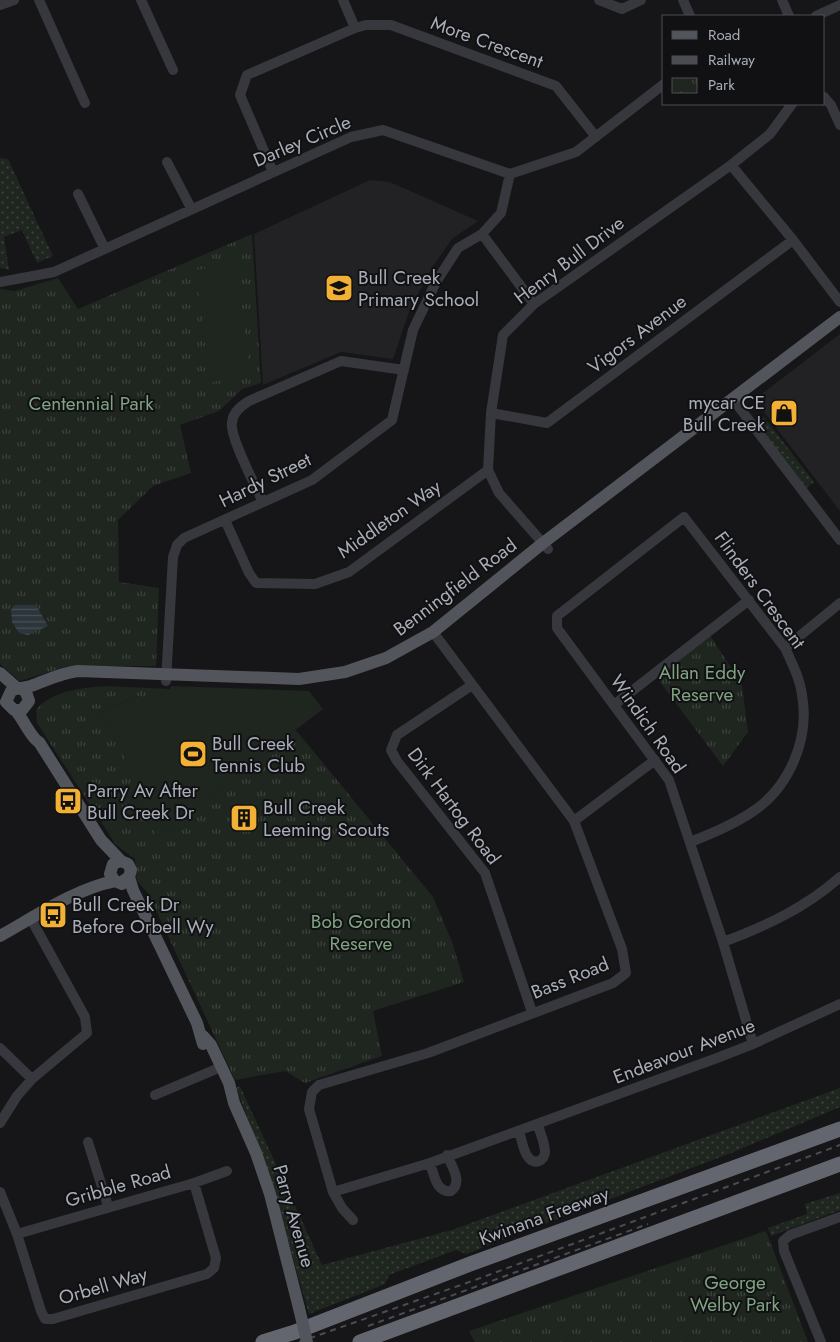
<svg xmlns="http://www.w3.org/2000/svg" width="840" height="1342" viewBox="0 0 840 1342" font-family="Jost,sans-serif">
	<defs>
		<pattern id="grass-dots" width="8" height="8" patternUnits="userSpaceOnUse" patternTransform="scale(1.25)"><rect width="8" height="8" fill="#1e261f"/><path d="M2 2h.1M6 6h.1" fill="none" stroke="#3c433d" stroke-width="1.8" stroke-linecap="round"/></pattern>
		<pattern id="park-tufts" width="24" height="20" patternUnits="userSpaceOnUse" patternTransform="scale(1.25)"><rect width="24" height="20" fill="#1e261f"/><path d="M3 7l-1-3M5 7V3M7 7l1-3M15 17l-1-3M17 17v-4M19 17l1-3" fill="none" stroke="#3c433d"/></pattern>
		<pattern id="water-rules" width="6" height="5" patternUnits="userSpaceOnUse" patternTransform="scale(1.25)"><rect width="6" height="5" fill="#2c353c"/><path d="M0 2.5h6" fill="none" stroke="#485056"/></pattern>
	</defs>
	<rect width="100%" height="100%" fill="#161618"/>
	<path fill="#222225" d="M370 180 390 182 478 221 452 239 433 266 410 309 393 359 341 352 263 385 254 234Z
		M840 334V511L758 404 759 396Z"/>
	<path fill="url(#grass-dots)" d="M0 158 8 159 53 256 37 263 22 230 4 237 9 270 0 268Z
		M764 417 814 482 805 489 757 424Z
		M240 1086 322 1265 452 1230 840 1088V1107L731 1153 466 1254 456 1250 389 1275 385 1284 309 1314 265 1162 236 1088Z
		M840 1193V1210L771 1236 768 1228 807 1214 805 1204Z"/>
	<path fill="url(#park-tufts)" d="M252 234 261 383 242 389 219 411 180 425 191 473 153 486 118 520 119 582 159 588 156 666H68L20 681 0 664V289L15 291 58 278 78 309Z
		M708 632 742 685 748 732 723 766 654 674Z
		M106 686 170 689 142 702 138 696 101 712 137 779 128 785 157 836 295 729 433 897 452 942 464 982 373 1011 382 1056 305 1083 285 1071 235 1080 148 893 137 881 135 859 116 845 37 723 36 710C53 690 82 688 106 686Z
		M766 1231 808 1342H475L469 1331Z"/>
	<path fill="#1e261f" d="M235 265 251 377 211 382 195 270Z
		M171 686 309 691 323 709 157 836 127 785 136 779 101 712 138 696 142 701 170 689Z"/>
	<path fill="url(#water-rules)" d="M14 605H36L48 626 28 635 19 633 12 622 11 610Z"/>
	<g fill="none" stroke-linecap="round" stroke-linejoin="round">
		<path stroke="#37383d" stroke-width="10" d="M39 0 85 103
			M141 0 173 70
			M343 0 355 28
			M599 0 622 9 641 0
			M683 0 690 16
			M782 0 789 16
			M0 5 14 0
			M816 16 840 5
			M824 97 831 105 840 125
			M167 162 191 208
			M731 165 793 240 840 302
			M273 172 240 95 247 75 355 28 366 25H391L556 86 596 137
			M78 194 104 247
			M482 234 534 304
			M0 282 54 272 351 137 383 130 510 174 576 152 664 84
			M732 398 840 540
			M491 413 547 423 793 240
			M263 502C256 487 229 436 232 422 233 412 241 406 249 401L341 361 404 370
			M225 520 249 573 256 583 315 584 349 572 488 470
			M548 549 499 493 488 470 491 413 503 335 534 304 731 165 770 134 792 104
			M785 648 840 603
			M166 681 173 557 177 545 184 538 312 480 392 420 413 330 436 282 458 248 482 234 501 213 510 174
			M472 685 397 735 391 750 397 761 485 873 532 1012
			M614 705 749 600
			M574 821 655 760
			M690 842C711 834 733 825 752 812 789 788 810 739 802 695 800 679 792 663 785 648L684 517 557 616V628L669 780 723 942 753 1044
			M723 942C766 926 805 908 840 877
			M0 1048 32 1079
			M155 1095 221 1067
			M0 1123 17 1096 32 1079 87 1033 85 1017 31 919
			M519 1131C522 1140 525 1166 539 1161 542 1160 545 1156 545 1152 545 1143 540 1133 538 1125
			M88 1142 108 1206
			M430 1163C434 1174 436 1193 451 1191 463 1182 452 1167 447 1155
			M0 1192 17 1234 41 1311 45 1319H53L207 1274 214 1268 216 1258 194 1183
			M333 1192 430 1163 717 1058 753 1044 840 1004
			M353 1220 342 1208 333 1192 309 1109 312 1092 319 1085 428 1053 613 983 626 973 622 949 574 821 433 632
			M17 1234 194 1183 227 1171
			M821 1342 784 1251 783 1241 790 1235 840 1217"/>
		<path stroke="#53555c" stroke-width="12" d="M0 673 17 688
			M20 688 26 692 29 701 22 710H14L6 702 11 691C17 688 24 688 31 686 47 680 61 673 78 671L299 679 345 672 386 658 433 632 543 543 840 317
			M16 711C23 719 32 739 39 742L101 840 121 861
			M129 877 133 890 197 1023 203 1044
			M122 884 115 881 110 874 113 864 121 861 128 864 131 870 129 877 123 881
			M0 936C36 916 75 889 115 881
			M203 1036 211 1045 229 1083 234 1103 256 1153 270 1194 299 1308"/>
		<path stroke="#63666e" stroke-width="15" d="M263 1342 295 1332 470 1264 840 1129
			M360 1342 840 1164"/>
		<path stroke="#4a4c52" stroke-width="2" stroke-dasharray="6 5" stroke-linecap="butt" d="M368 1326 648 1224
			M299 1342 475 1280 840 1145"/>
		<path stroke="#53555c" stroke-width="12" d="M299 1308 307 1342"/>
	</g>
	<defs>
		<symbol id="school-square" viewBox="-11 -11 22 22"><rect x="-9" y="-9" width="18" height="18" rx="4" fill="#f2b134" stroke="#111113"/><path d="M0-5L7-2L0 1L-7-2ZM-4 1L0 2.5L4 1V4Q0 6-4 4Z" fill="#111"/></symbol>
		<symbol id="shop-square" viewBox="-11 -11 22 22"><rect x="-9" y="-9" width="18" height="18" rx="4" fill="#f2b134" stroke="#111113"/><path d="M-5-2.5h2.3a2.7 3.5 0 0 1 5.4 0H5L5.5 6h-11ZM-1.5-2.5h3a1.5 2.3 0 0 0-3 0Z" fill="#111"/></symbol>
		<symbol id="stadium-square" viewBox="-11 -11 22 22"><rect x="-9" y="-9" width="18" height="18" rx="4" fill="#f2b134" stroke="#111113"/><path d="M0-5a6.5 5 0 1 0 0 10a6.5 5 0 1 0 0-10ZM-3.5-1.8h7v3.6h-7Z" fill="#111"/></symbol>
		<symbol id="bus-square" viewBox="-11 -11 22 22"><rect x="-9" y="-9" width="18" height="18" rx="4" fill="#f2b134" stroke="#111113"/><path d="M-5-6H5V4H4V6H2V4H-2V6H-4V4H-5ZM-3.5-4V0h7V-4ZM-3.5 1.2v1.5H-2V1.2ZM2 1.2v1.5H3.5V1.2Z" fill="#111"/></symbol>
		<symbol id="building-square" viewBox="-11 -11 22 22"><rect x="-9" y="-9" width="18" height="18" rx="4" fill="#f2b134" stroke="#111113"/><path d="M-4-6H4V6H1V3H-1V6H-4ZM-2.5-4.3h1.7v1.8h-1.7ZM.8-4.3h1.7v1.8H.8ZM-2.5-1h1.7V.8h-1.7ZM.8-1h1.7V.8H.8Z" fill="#111"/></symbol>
	</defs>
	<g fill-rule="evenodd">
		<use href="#school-square" x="323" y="272" width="32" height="32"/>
		<use href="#shop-square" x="768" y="397" width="32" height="32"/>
		<use href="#stadium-square" x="177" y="738" width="32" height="32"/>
		<use href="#bus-square" x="52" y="785" width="32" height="32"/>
		<use href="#building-square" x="228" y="802" width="32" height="32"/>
		<use href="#bus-square" x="37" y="899" width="32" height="32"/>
	</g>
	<g text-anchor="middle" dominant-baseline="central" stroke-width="4" stroke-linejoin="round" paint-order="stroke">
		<g font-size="19" fill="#a8adb8" stroke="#111113">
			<text transform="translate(487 42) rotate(20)">More Crescent</text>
			<text transform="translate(302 141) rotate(-23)">Darley Circle</text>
			<text transform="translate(569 260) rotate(-37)">Henry Bull Drive</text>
			<text transform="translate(637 334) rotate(-37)">Vigors Avenue</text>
			<text transform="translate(265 480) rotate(-26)">Hardy Street</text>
			<text transform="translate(389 519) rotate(-35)">Middleton Way</text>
			<text transform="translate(455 587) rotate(-37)">Benningfield Road</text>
			<text transform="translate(760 590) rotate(54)">Flinders Crescent</text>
			<text transform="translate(648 724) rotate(55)">Windich Road</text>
			<text transform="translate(454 806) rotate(53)">Dirk Hartog Road</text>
			<text transform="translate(570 978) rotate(-22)">Bass Road</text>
			<text transform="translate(684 1051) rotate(-21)">Endeavour Avenue</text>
			<text transform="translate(118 1186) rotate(-16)">Gribble Road</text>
			<text transform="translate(294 1216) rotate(74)">Parry Avenue</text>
			<text transform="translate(544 1216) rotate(-20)">Kwinana Freeway</text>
			<text transform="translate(103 1286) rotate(-16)">Orbell Way</text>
		</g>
		<g font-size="19" fill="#a8adb8" stroke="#111113" text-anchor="start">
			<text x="358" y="277">Bull Creek<tspan x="358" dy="22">Primary School</tspan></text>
			<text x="765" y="402" text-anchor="end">mycar CE<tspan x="765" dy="22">Bull Creek</tspan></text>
			<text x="212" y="743">Bull Creek<tspan x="212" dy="22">Tennis Club</tspan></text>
			<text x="87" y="790">Parry Av After<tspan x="87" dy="22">Bull Creek Dr</tspan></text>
			<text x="263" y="807">Bull Creek<tspan x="263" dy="22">Leeming Scouts</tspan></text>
			<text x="72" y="904">Bull Creek Dr<tspan x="72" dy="22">Before Orbell Wy</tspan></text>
		</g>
		<g font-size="19" fill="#7fa381" stroke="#111113">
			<text x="91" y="403">Centennial Park</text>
			<text x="702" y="672">Allan Eddy<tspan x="702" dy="22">Reserve</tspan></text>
			<text x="361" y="921">Bob Gordon<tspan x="361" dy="22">Reserve</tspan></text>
			<text x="735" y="1282">George<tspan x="735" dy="22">Welby Park</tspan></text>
		</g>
	</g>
	<rect x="662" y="15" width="162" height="90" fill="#111113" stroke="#4d4f55"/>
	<rect x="672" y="31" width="25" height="8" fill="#53555c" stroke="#4d4f55"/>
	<text x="708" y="40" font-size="15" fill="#a8adb8">Road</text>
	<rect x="672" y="56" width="25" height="8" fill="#4a4c52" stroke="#4d4f55"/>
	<text x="708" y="65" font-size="15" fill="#a8adb8">Railway</text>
	<rect x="672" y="78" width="25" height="15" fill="url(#park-tufts)" stroke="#4d4f55"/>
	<text x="708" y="90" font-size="15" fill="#a8adb8">Park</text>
</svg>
